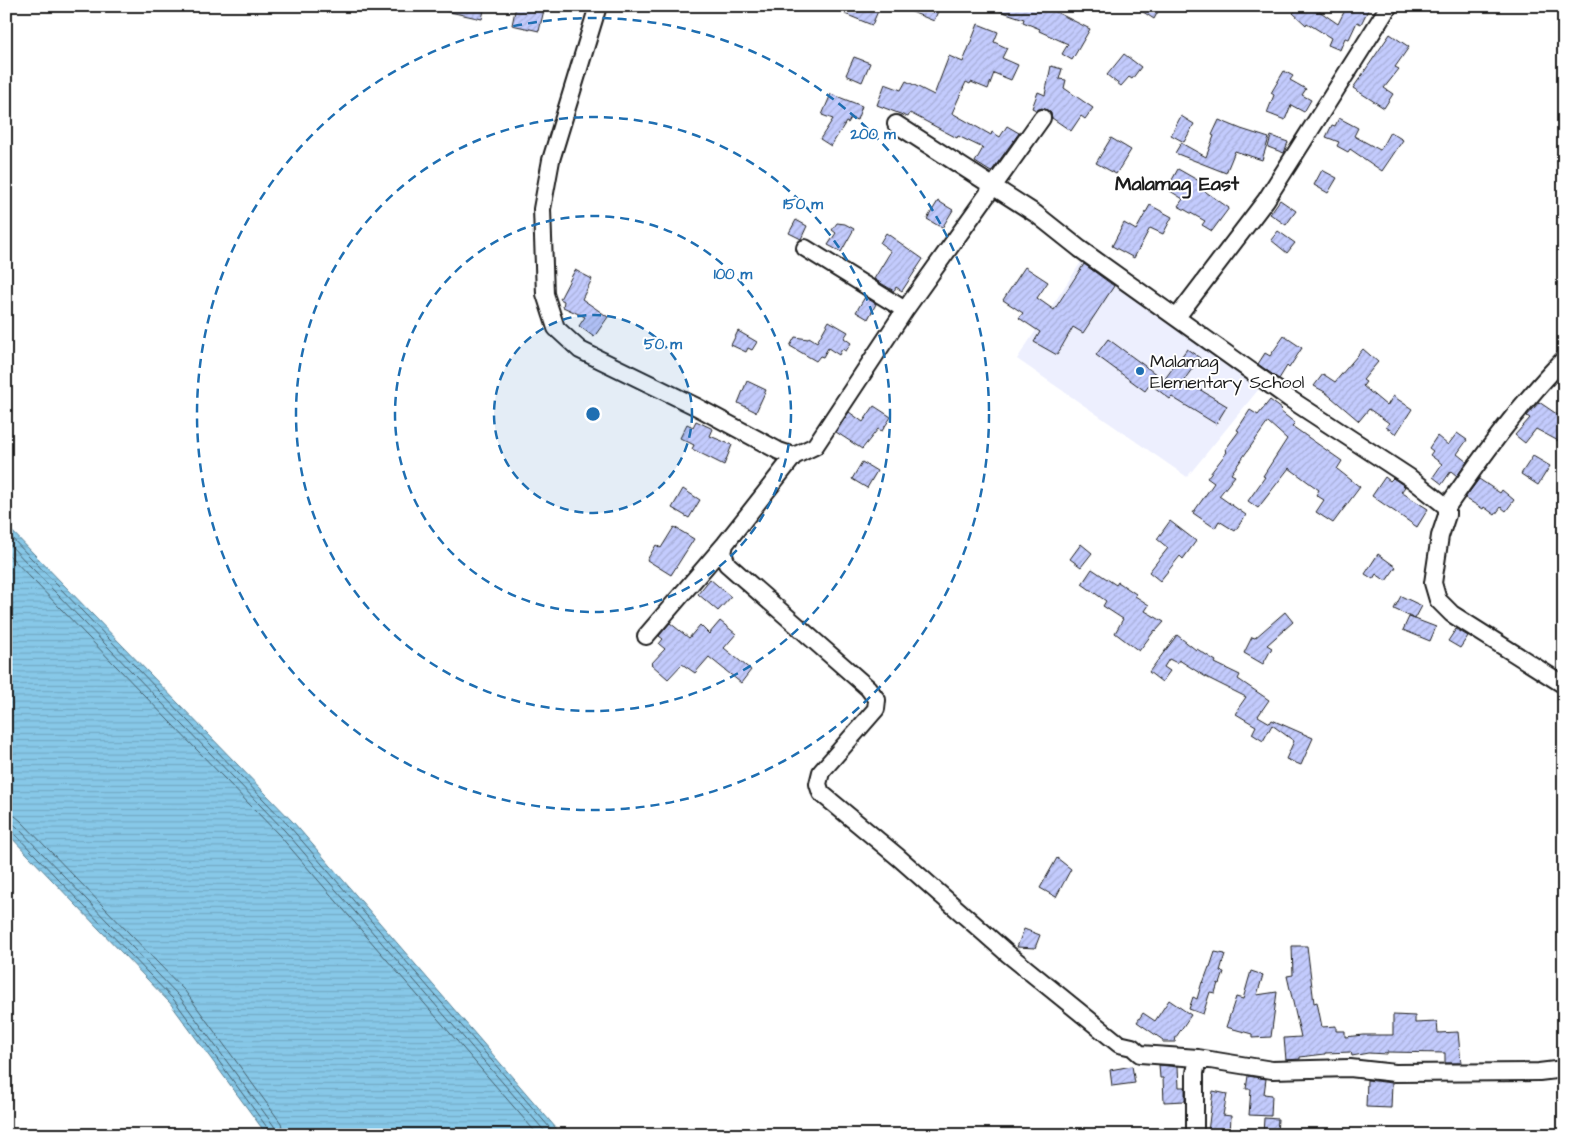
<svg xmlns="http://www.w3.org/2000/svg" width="1570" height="1141" viewBox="0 0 1570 1141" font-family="'Architects Daughter',sans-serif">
	<defs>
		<pattern id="water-rules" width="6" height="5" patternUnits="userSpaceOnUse" patternTransform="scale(1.25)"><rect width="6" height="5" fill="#87c8e8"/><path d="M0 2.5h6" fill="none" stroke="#74abc6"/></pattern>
		<pattern id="building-hatch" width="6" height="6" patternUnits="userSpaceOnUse" patternTransform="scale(1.25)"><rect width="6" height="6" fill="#c3cbfd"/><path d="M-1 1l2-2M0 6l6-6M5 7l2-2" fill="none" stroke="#a7aed8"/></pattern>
	</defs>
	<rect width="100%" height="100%" fill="#fff"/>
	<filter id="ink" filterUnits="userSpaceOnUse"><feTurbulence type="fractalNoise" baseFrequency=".02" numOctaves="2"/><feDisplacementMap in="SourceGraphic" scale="10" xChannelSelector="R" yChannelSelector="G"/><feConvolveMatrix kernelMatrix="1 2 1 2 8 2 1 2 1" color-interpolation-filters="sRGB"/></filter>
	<g filter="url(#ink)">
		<path fill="#edeffe" d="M1083 259 1263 384 1187 477 1017 359Z"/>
		<path fill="url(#water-rules)" stroke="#5c8396" d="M6 525 294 823 562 1135H267L170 1003 6 832Z"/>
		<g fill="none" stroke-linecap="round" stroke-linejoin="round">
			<path stroke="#47616e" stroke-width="1" d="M6 532 290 827 556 1135
				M6 541 285 831 548 1135
				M6 552 280 836 538 1135
				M6 815 15 816 21 821 185 991 281 1123 284 1135
				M6 823H12L17 827 179 996 274 1126 277 1135
				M6 829 12 831 174 1000 269 1130 270 1135"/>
		</g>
		<path fill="url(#building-hatch)" stroke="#1c1c1c" d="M445 6H485L482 19 445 11Z
			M516 6H528L544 10 539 31 512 25Z
			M849 6H867L878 11 872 25 845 14Z
			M897 6H940L934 21Z
			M992 6H1044L1090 29 1072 60 1062 54 1068 44 1039 31 1040 29 1023 22 1024 19 991 8Z
			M1134 6H1161L1154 19Z
			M1299 6H1312L1338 24 1347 6H1370L1361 24 1357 22 1349 39 1345 38 1340 50 1328 45 1331 38 1307 23 1306 25 1293 13Z
			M978 24 998 32 994 42 1007 48 1002 58 1018 65 1011 80 994 73 988 89 971 82 970 84 966 82 952 113 991 135 992 132 1000 137 1007 126 1019 133 991 172 975 162 983 148 958 136 957 138 910 113 908 117 877 105 885 84 901 90 906 81 934 95 949 56 963 62Z
			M1390 34 1409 47 1395 67 1399 69 1384 88 1393 94 1384 108 1353 88Z
			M1124 54 1141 67 1132 79 1129 77 1121 86 1107 75Z
			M854 57 870 63 862 82 846 75Z
			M1051 66 1062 69 1059 79 1066 80 1064 88 1093 108 1085 119 1081 116 1071 131 1052 118 1051 113 1047 110 1042 108 1036 110 1032 108 1038 92 1045 95Z
			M1284 71 1293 76 1290 80 1306 89 1302 95 1311 100 1304 112 1291 105 1285 120 1267 113 1274 95 1271 93Z
			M831 94 862 106 857 120 851 118 848 123 846 122 831 146 820 139 833 119 822 115Z
			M1181 116 1194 124 1184 142 1171 135Z
			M1339 118 1358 128 1354 136 1380 150 1390 132 1403 140 1382 171 1350 149 1348 152 1337 146 1339 142 1326 137 1332 125 1335 126Z
			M1219 120 1241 129 1269 138 1262 160 1235 151 1226 173 1175 153 1181 143 1206 157 1214 136 1212 135Z
			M1271 136 1288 142 1284 153 1268 147Z
			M1111 138 1131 150 1116 174 1096 163Z
			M1178 169 1206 185 1203 190 1229 208 1212 231 1202 225 1205 221 1178 206 1183 199 1167 189Z
			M1322 170 1337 178 1328 193 1314 185Z
			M1280 200 1296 211 1286 225 1270 214Z
			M938 201 953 210 942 228 927 219Z
			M1150 205 1172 217 1163 234 1150 228 1134 258 1112 246 1124 223 1136 230Z
			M796 220 807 226 801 239 789 233Z
			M837 223 845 224 854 229 841 252 828 245 836 233 832 230Z
			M1278 231 1295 243 1287 253 1271 240Z
			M886 233 923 259 902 291 896 287 894 291 874 279 891 251 880 243Z
			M1084 264 1114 286 1083 333 1073 327 1057 355 1034 342 1040 332 1019 318 1023 313 1003 300 1025 267 1048 282 1037 298 1054 310Z
			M575 270 592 279 582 299 608 317 594 337 579 326 585 317 563 307 564 301 560 299Z
			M865 297 876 304 868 319 856 312Z
			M829 321 848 332 844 338 851 343 846 351 842 349 839 355 828 348 823 357 820 356 816 361 790 346 795 337 808 339 809 337 817 342Z
			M738 331 757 342 752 350 748 348 746 352 731 345Z
			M1284 336 1302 348 1289 368 1287 366 1279 379 1258 364 1265 353 1270 356Z
			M1108 339 1164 380 1187 349 1200 358 1184 380 1227 406 1216 424 1172 397 1170 399 1150 384 1145 391 1096 355Z
			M1363 349 1378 362 1363 380 1366 382 1363 386 1387 406 1393 396 1412 409 1396 434 1386 427 1389 423 1369 409 1359 421 1325 392 1314 386 1323 374 1335 382Z
			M747 381 766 390 756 412 738 403Z
			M1270 400 1282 409 1280 411 1295 423 1292 426 1342 461 1337 469 1360 487 1333 523 1316 512 1324 500 1316 495 1319 490 1289 468 1258 508 1248 501 1265 477 1263 476 1287 439 1268 422 1231 474 1235 476 1219 496 1246 515 1235 531 1219 521 1215 528 1193 513 1214 483 1207 478 1227 452 1225 450 1239 431 1237 430 1250 410 1258 415Z
			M1539 402 1564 419V444L1536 429 1525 443 1515 435 1530 418 1527 416Z
			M874 406 891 417 882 431 878 429 862 449 836 432 849 412 863 422Z
			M696 421 713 429 710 436 732 445 724 465 692 449 694 445 680 438 687 424 693 427Z
			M1457 433 1467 440 1457 454 1467 462 1457 476 1451 471 1442 484 1433 477 1442 464 1430 455 1433 451 1429 448 1437 436 1448 445Z
			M1533 456 1550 466 1538 485 1521 474Z
			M862 462 877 471 867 488 852 479Z
			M1385 477 1390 481 1393 478 1403 485 1405 487 1401 492 1428 509 1417 527 1372 496Z
			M1479 479 1500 493 1502 490 1514 500 1506 511 1501 507 1495 515 1484 507 1483 509 1465 498Z
			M683 489 700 500 689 518 672 508Z
			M1170 521 1196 541 1183 559 1180 556 1160 581 1149 572 1168 548 1157 539Z
			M674 527 694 539 671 575 647 560 656 545 661 548Z
			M1081 544 1092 553 1081 567 1070 559Z
			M1378 554 1396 567 1386 581 1376 574 1373 579 1365 574Z
			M1092 569 1116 585 1118 582 1136 594 1135 596 1149 605 1145 611 1164 622 1156 631 1155 630 1139 651 1115 633 1123 619 1103 606 1106 601 1082 584Z
			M710 579 731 597 718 611 698 594Z
			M1401 596 1422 606 1415 619 1436 627 1430 641 1403 630 1409 617 1415 619 1394 609Z
			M1285 612 1293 622 1267 645 1272 648 1263 664 1244 653 1252 637 1255 638Z
			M720 621 736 634 724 648 751 670 741 683 709 657 695 673 682 664 668 679 651 664 665 649 659 644 663 639 659 636 670 623 689 638 700 625 709 634Z
			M1456 629 1468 636 1460 648 1448 641Z
			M1177 635 1196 650 1197 649 1216 661 1215 663 1240 675 1238 679 1269 700 1258 716 1270 723 1272 720 1313 738 1301 765 1286 759 1294 741 1272 725 1263 741 1252 734 1256 726 1236 714 1238 711 1237 710 1246 697 1206 677 1179 660 1177 663 1169 659 1164 667 1170 671 1162 682 1149 672Z
			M1057 858 1071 869 1056 897 1040 888Z
			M1024 929 1040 935 1035 948 1017 947Z
			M1292 946H1307L1314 1003 1317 1002 1322 1027 1336 1026V1031H1345V1037L1363 1035H1393V1015L1415 1016V1023L1437 1022 1438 1033 1458 1032 1461 1063H1445V1053L1387 1052V1054L1368 1053 1352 1056 1351 1052 1325 1053V1054L1300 1057V1059L1286 1060 1284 1038 1301 1037 1287 976 1293 975Z
			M1215 952 1225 954 1220 971 1224 972 1220 984 1218 983 1215 993 1210 992 1203 1014 1189 1009 1193 997 1197 999 1202 982 1203 983 1209 967H1210Z
			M1251 971 1263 975 1257 995 1277 992 1271 1037 1252 1038V1034L1226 1027 1236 997 1243 999Z
			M1169 1000 1191 1015 1176 1037 1175 1042H1163V1040L1137 1022 1143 1013 1155 1021Z
			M1159 1065 1178 1067 1179 1087H1185V1101L1164 1102 1163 1078H1160Z
			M1132 1066 1135 1083 1112 1086 1110 1070Z
			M1248 1076 1266 1079 1264 1094 1272 1095 1271 1116 1249 1115 1251 1089H1246Z
			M1367 1080 1392 1083 1391 1108 1366 1107Z
			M1213 1091 1227 1094 1223 1115 1231 1116 1230 1134 1208 1132Z
			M1264 1118 1278 1119 1277 1134H1263Z"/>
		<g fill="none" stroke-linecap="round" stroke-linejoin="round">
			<defs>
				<path id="minor" d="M598 6 551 160 542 209 545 294 556 328 580 350 697 407 779 451 794 456 815 446 905 310 1042 118
					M896 124 1036 214 1080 249 1290 399 1409 477 1447 507V515L1440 536 1433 583 1438 600 1452 614 1564 685
					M805 248 905 310
					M1177 317 1266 200 1389 6
					M1447 507C1483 455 1520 404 1564 359
					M725 544 723 553 727 564 868 688 877 700 876 709 821 772 818 784 821 793 898 857 1008 954 1119 1044 1132 1047 1140 1054 1198 1058
					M646 636 725 544 794 456
					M1195 1135V1073L1198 1058 1272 1070 1350 1068 1395 1073 1539 1072 1564 1069"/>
			</defs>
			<use href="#minor" stroke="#1c1c1c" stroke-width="20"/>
			<use href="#minor" stroke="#fff" stroke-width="16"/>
		</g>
	</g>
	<circle cx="593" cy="414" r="99" fill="#1f6fb2" fill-opacity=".12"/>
	<g fill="none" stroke="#1f6fb2" stroke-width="2.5" stroke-dasharray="9 6">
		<circle cx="593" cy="414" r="99"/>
		<circle cx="593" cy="414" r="198"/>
		<circle cx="593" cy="414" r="297"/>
		<circle cx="593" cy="414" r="396"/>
	</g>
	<circle fill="#1f6fb2" stroke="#fff" stroke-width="2" cx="1140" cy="371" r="5"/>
	<g text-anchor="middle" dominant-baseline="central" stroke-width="4" stroke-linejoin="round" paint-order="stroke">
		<g font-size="18" fill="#1c1c1c" stroke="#fff" text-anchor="start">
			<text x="1150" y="361">Malamag<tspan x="1150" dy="21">Elementary School</tspan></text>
		</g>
		<g font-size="20" font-weight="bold" fill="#1c1c1c" stroke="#fff">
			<text x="1177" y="184">Malamag East</text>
		</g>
	</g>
	<circle cx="593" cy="414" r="8" fill="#1f6fb2" stroke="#fff" stroke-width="2.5"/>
	<g font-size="15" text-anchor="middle" font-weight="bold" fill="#1f6fb2" stroke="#fff" stroke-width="4" stroke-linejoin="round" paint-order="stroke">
		<text x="873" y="139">200 m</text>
		<text x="803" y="209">150 m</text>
		<text x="733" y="279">100 m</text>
		<text x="663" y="349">50 m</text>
	</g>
	<rect width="1570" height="1141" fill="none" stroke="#fff" stroke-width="25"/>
	<rect x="12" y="12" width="1545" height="1116" fill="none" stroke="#1c1c1c" stroke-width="2" filter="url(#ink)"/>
</svg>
